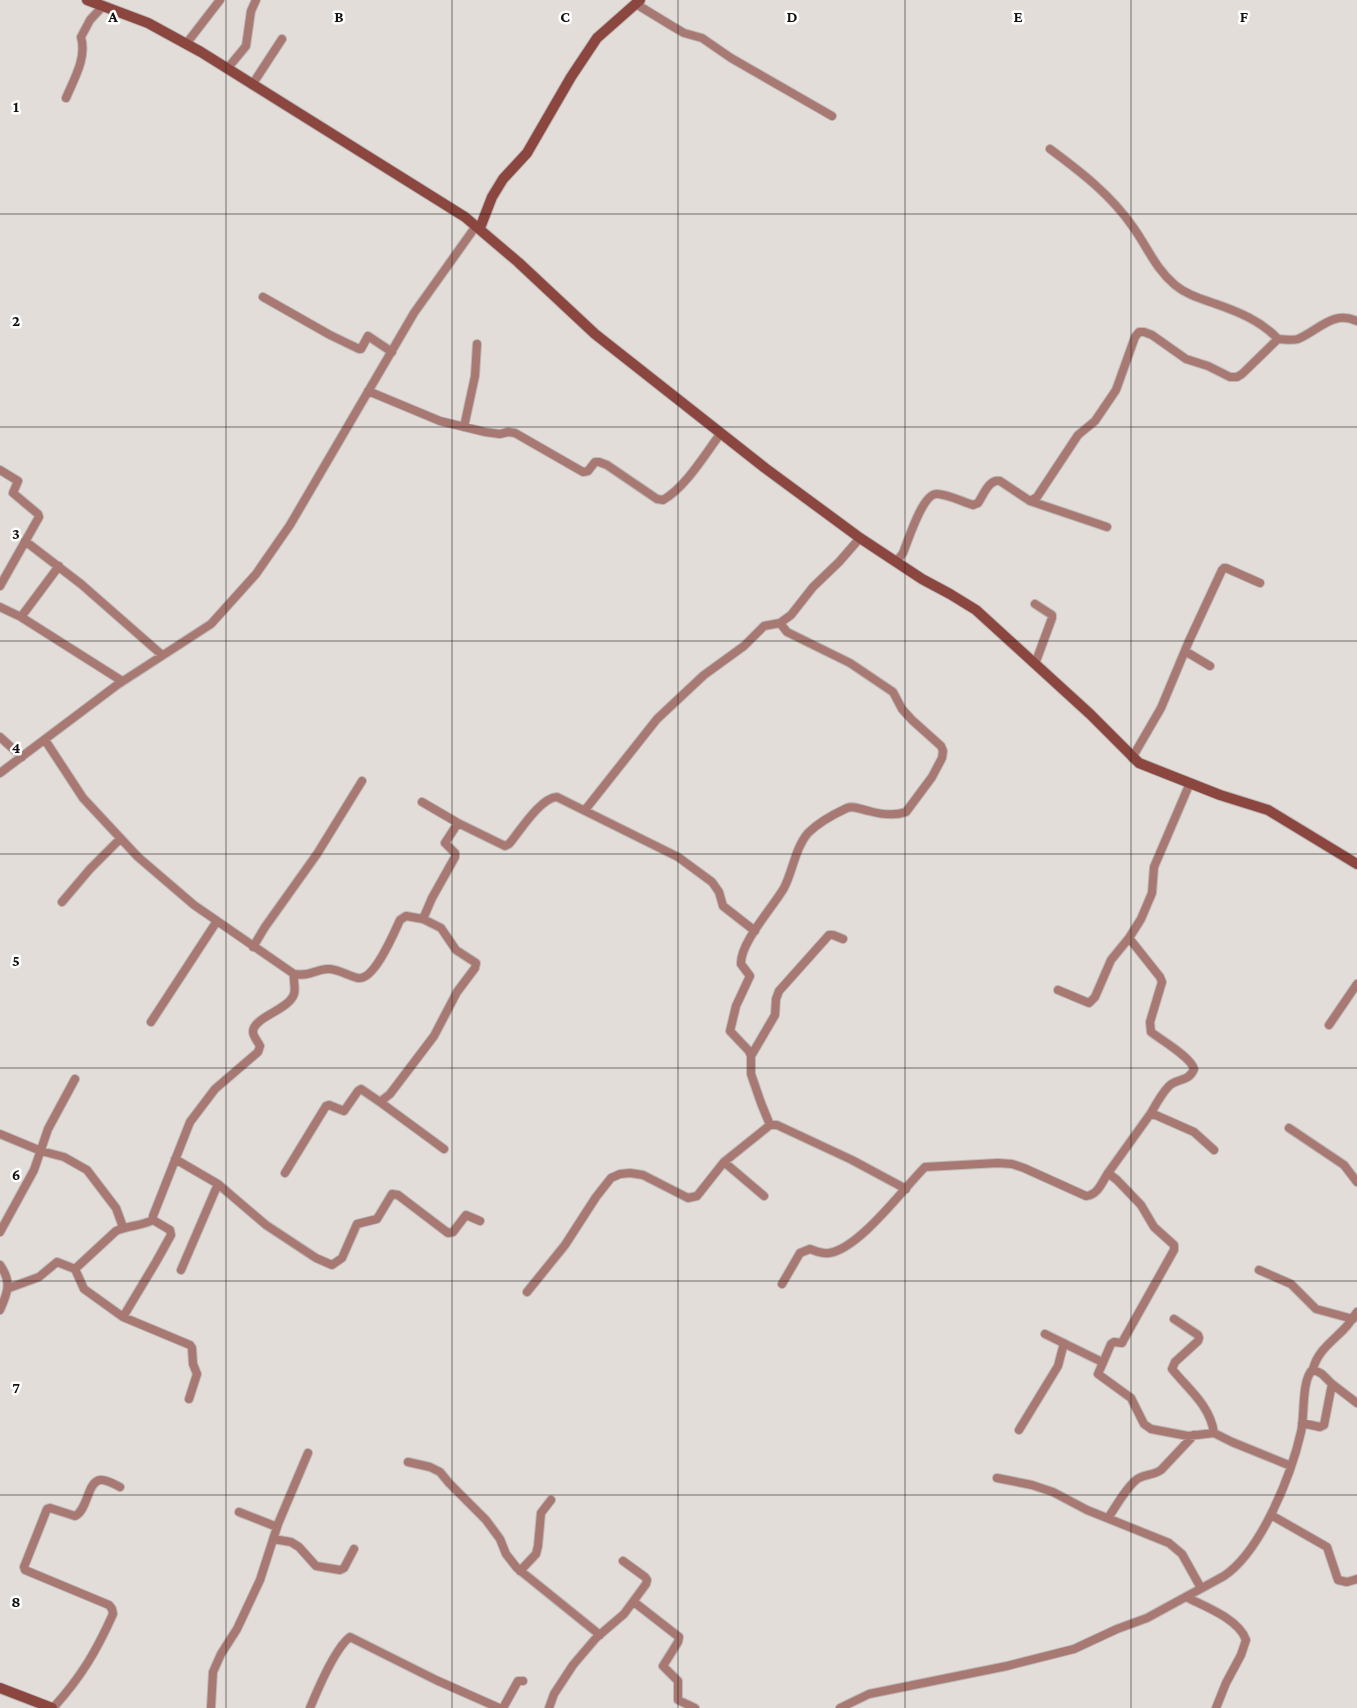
<svg xmlns="http://www.w3.org/2000/svg" width="1357" height="1708" viewBox="0 0 1357 1708" font-family="'Crimson Pro',serif">
	<rect width="100%" height="100%" fill="#e3ddda"/>
	<g fill="none" stroke-linecap="round" stroke-linejoin="round">
		<defs>
			<path id="street" d="M636 4 672 26 684 33 702 38 731 58 832 116
				M186 44 220 0
				M227 69 246 46 251 11 256 0
				M252 85 282 39
				M66 98C74 79 87 58 81 37L90 20 103 6
				M1050 149C1081 172 1111 195 1133 227 1148 248 1155 268 1175 285 1187 295 1202 299 1216 304 1239 312 1261 321 1278 339 1284 339 1292 341 1298 339 1319 330 1333 310 1357 321
				M263 297 330 335 359 349H361L368 336 392 352
				M368 391 440 421 485 432 500 434 508 432 515 433 583 472 588 471 595 462H599L607 465 657 499 663 500C686 487 705 454 721 433
				M464 427 475 376 477 344
				M0 470 18 481 13 493 38 514 39 517 0 586
				M1030 501 1107 527
				M25 541 81 584 162 655
				M896 562C898 559 901 556 903 553 908 541 922 495 936 494 945 493 963 502 973 505L978 503C984 494 989 479 1000 481L1030 501 1037 497 1078 435 1095 421 1116 390 1135 337 1139 332H1144L1152 335 1186 359 1208 366 1230 377H1237L1242 374 1278 339
				M1035 604 1052 615V618L1035 664
				M0 607 21 617 59 566
				M21 617 122 681
				M1185 651 1210 666
				M0 737 22 757
				M45 740 83 798 138 857 194 905 294 974C310 977 316 969 328 969 339 969 348 976 358 978 374 981 394 933 400 920L406 916 423 919 441 928 456 950 476 963 475 968 457 992 434 1036 390 1094 380 1102 361 1089 358 1091 344 1111 329 1105 326 1106 285 1173
				M1132 758 1161 708 1189 641 1222 570 1224 568H1226L1260 583
				M0 773 117 685 211 624 256 574 290 525 414 313 476 226
				M422 802 458 823
				M585 810 657 719 704 675 744 646 764 626 780 623 791 615 813 587 839 562 860 538
				M62 902 90 869 120 839
				M423 919 432 898 455 857V853L445 843 458 823 505 846 509 844C520 831 540 798 557 797L678 857 712 882 719 892 723 906 755 931
				M1129 938 1160 977 1162 982 1150 1022 1151 1032C1161 1040 1191 1057 1194 1069 1189 1082 1177 1078 1169 1086 1162 1093 1156 1104 1151 1113
				M253 947 265 927 317 854 362 781
				M1058 990 1089 1003 1095 997 1111 960 1129 938 1141 919 1152 893 1154 867 1190 783
				M151 1022 217 921
				M1329 1025 1357 984
				M751 1056 775 1015 776 999 779 991 829 935H833L843 939
				M380 1102 444 1149
				M770 1125 761 1103 751 1074V1056L749 1051 730 1031 736 1006 750 976 741 964C740 943 773 907 784 888 793 871 795 848 808 833 818 823 834 814 847 808 854 805 862 810 869 811 880 814 895 816 906 812L932 777 942 758 943 751 941 746 912 720 902 709 893 692 850 663 787 632 780 623
				M1289 1128 1344 1165 1357 1182
				M0 1134 41 1151 64 1157 87 1170 116 1208 123 1227
				M1214 1150 1194 1132 1151 1113 1108 1173 1117 1180 1141 1205 1154 1227 1174 1245V1250L1124 1339 1122 1343 1114 1342 1111 1344 1098 1374 1131 1398 1144 1424 1151 1429 1188 1436 1214 1433 1232 1442 1291 1466
				M175 1159 218 1184 266 1225 316 1258 332 1265 342 1258 357 1224 377 1219 392 1194 398 1195 448 1233 453 1232 466 1215 480 1221
				M724 1162 764 1196
				M0 1232 34 1170 48 1129 75 1079
				M0 1265C12 1282 8 1292 0 1310
				M75 1269 84 1289 123 1317 190 1345 192 1348 193 1364 197 1374 189 1399
				M181 1270 218 1184
				M1259 1270 1291 1284 1316 1309 1353 1319
				M782 1284 800 1253 810 1249C816 1251 822 1254 829 1253 859 1249 903 1189 925 1167L998 1163 1012 1164 1024 1168 1086 1196C1098 1195 1102 1182 1108 1173
				M9 1288 39 1277 57 1262 75 1269 116 1231C128 1225 139 1227 153 1220
				M527 1292 565 1245 596 1197 611 1178 620 1174 630 1173 643 1175 688 1198 697 1196 724 1162 770 1125H777L852 1160 906 1189
				M123 1317 156 1262 171 1235 170 1230 153 1220V1216L190 1122 215 1089 258 1052 260 1046C258 1042 253 1036 253 1032 253 1017 289 1010 294 994 296 988 293 981 294 974
				M1174 1319 1198 1335 1199 1338 1198 1341 1175 1362 1172 1369C1188 1389 1210 1405 1214 1433
				M1045 1334 1102 1362
				M1313 1369C1318 1350 1333 1341 1345 1328 1350 1323 1353 1317 1357 1312
				M1302 1423 1320 1427 1324 1425 1332 1384
				M1019 1430 1058 1366 1064 1343
				M408 1462 430 1467 440 1472 449 1483 486 1520 500 1539 506 1554 517 1568 600 1635
				M997 1478 1032 1485 1053 1492 1087 1510 1169 1543 1182 1554 1201 1588
				M239 1512 277 1527
				M1271 1515 1327 1547 1338 1580 1347 1582 1357 1579
				M1108 1518C1115 1508 1129 1483 1139 1478 1147 1474 1154 1475 1161 1470L1194 1435
				M273 1539 291 1542 299 1547 316 1566 340 1570 344 1568 354 1549
				M520 1571 536 1554 538 1546 541 1513 551 1500
				M1186 1597C1204 1606 1239 1619 1246 1640L1241 1655 1226 1683 1216 1708
				M634 1602 679 1637 678 1642 663 1666 678 1681V1700L695 1708
				M53 1708C81 1677 96 1652 113 1614L112 1609 109 1605 25 1570 24 1567 47 1509 50 1508 75 1516C88 1510 87 1482 100 1480 106 1479 114 1484 120 1487
				M211 1708 213 1672 221 1654 237 1629 260 1580 278 1524 308 1453
				M310 1708C317 1691 336 1647 350 1637L436 1680 499 1708
				M503 1708 518 1681H523
				M549 1708 554 1694 573 1665 596 1638 624 1614 646 1584 647 1580 645 1577 623 1561
				M840 1708 869 1694 1007 1666 1074 1649 1117 1629 1147 1618 1224 1576C1261 1551 1291 1476 1301 1432 1305 1416 1301 1380 1313 1369L1322 1374 1332 1384 1357 1403"/>
			<path id="secondary" d="M87 0 148 23 201 52 465 217 518 262 595 334 765 468 860 538 922 579 950 594 976 610 1090 714 1139 763 1220 795 1268 810 1357 864
				M480 228 492 197 503 179 527 153 571 77 597 38 640 0
				M0 1688 52 1708"/>
		</defs>
		<use href="#street" stroke="#beb8b6" stroke-width="10"/>
		<use href="#secondary" stroke="#beb8b6" stroke-width="12"/>
		<use href="#street" stroke="#a87872" stroke-width="8"/>
		<use href="#secondary" stroke="#8a463f" stroke-width="10"/>
	</g>
	<path fill="none" stroke="#141211" stroke-width="1" stroke-opacity="0.55" d="M226 0V1708M452 0V1708M678 0V1708M905 0V1708M1131 0V1708M0 214H1357M0 427H1357M0 641H1357M0 854H1357M0 1068H1357M0 1281H1357M0 1495H1357"/>
	<g font-size="16" text-anchor="middle" font-weight="bold" fill="#141211" stroke="#fff" stroke-width="5" stroke-linejoin="round" paint-order="stroke">
		<text x="113" y="22">A</text>
		<text x="339" y="22">B</text>
		<text x="565" y="22">C</text>
		<text x="792" y="22">D</text>
		<text x="1018" y="22">E</text>
		<text x="1244" y="22">F</text>
		<text x="16" y="112">1</text>
		<text x="16" y="326">2</text>
		<text x="16" y="539">3</text>
		<text x="16" y="753">4</text>
		<text x="16" y="966">5</text>
		<text x="16" y="1180">6</text>
		<text x="16" y="1393">7</text>
		<text x="16" y="1607">8</text>
	</g>
</svg>
